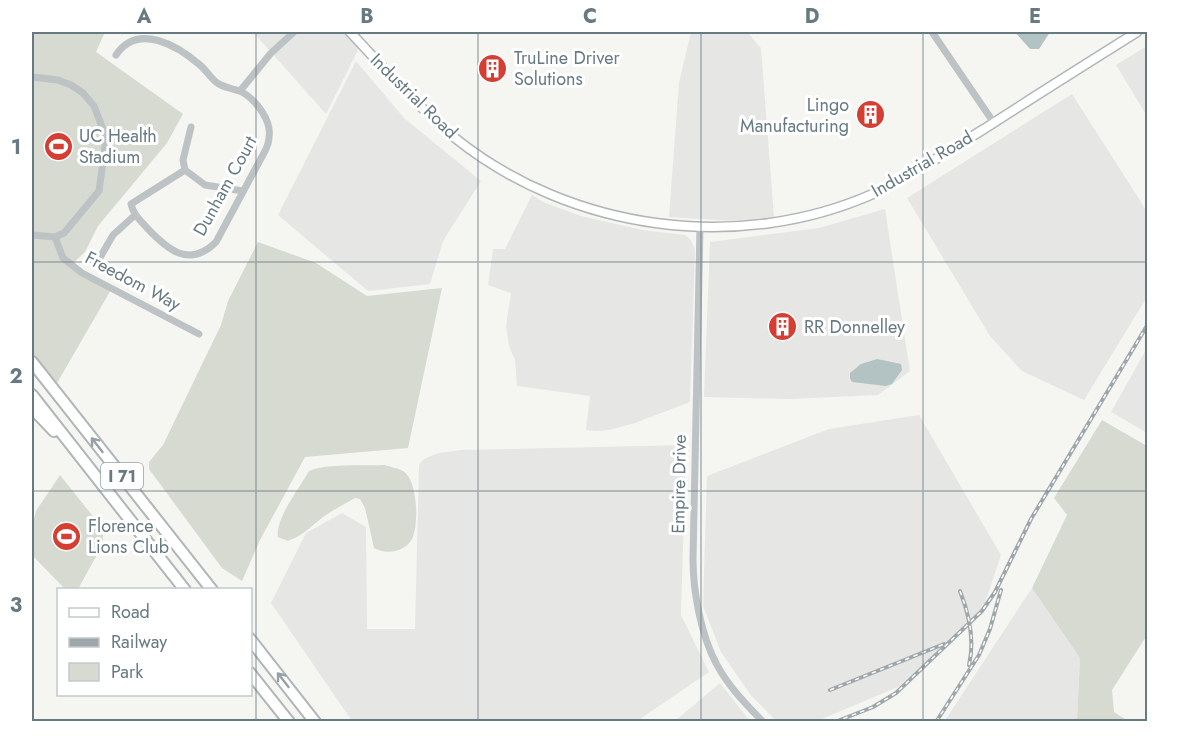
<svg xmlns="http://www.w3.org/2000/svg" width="1179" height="753" viewBox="0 0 1179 753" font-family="Jost,sans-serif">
	<rect width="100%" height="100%" fill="#f5f5f2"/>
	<path fill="#e6e6e5" d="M253 32H350L361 44 326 114Z
		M691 32H747L761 48 774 217 732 221 669 217 679 83Z
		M1147 46V116L1116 65Z
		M356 61 404 118 481 181 443 241 430 284 368 291 278 215Z
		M1072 94 1148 213 1147 297 1084 400 1022 371 990 336 907 198Z
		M532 195 543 202 581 216 642 230 685 235 691 240 695 250 690 402 635 423 609 430 597 431 586 430 590 396 517 386 515 360 509 346 506 326 511 293 488 285 493 249H505Z
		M885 209 910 371 878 395 789 399 704 397 710 242 819 228Z
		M1147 348V433L1111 412Z
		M919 415 1001 555 983 609 940 650 898 687 817 721H776L750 694 721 652 703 606 707 476 829 429Z
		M686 445 681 615 709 672 637 721H352L271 603 306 533 342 513 366 527 367 629H415L419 465 424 459 438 453 462 450Z
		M1032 588 1080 658 1077 721 944 722Z
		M720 683 750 721H675Z"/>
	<path fill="#d6dad1" d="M32 32H105L96 52 183 114 167 143 98 226 85 252 71 265 112 288 53 390 32 362Z
		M258 242 316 263 367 296 442 288 408 448 305 457 260 540 242 581 222 568 149 469V462L163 445 221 325 228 301Z
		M1102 420 1147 446V635L1112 690 1114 712 1128 721H1077L1080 658 1032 588 1067 515 1054 498Z
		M385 465C390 467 398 468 403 471 418 480 419 525 412 539 405 552 386 555 374 548L365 508 360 499 355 498C346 503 337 508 329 513 312 524 308 533 288 541L278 537C275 519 300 487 309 471 326 463 365 466 385 465Z
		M60 475 103 529V544L78 589H65L32 555V527L36 511Z"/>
	<path fill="#b3c2c3" d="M1015 32H1050L1039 49H1030Z
		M877 359 901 364 902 370 892 384 886 386 852 382 850 378V373L861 364Z"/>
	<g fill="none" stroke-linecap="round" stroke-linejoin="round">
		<defs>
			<path id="major" d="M350 32C384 68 417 106 455 138 571 231 739 254 875 193 913 175 948 151 984 129 1035 96 1086 64 1137 32"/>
			<path id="highway" d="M32 362 212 590
				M32 395 185 590
				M32 408 54 431
				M250 639 315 722
				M250 673 289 722"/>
		</defs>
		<use href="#major" stroke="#b0b6b8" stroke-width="11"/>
		<use href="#highway" stroke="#b0b5b7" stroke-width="14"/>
		<path stroke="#bdc2c4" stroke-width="7" d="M932 32 994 123
			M116 55C138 22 178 46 200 65 206 70 210 77 216 82 223 88 233 88 242 92 256 100 272 121 269 137 269 142 267 147 265 151L216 242C189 269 167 249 147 228 140 220 133 214 131 204L185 170
			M32 77 58 80 71 85 83 93 94 106 104 132 105 147 99 191 64 233 55 237
			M240 91 271 53 294 32
			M185 170 205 185 243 191
			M185 170 183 160 191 127
			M700 227 693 559C693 591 701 635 716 663 727 685 746 704 763 722
			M32 235 55 237 63 258 82 273 199 334
			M98 261 113 235 135 215"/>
		<use href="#major" stroke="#fff" stroke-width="8"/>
		<use href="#highway" stroke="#fff" stroke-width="10"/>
		<defs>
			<path id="rail" d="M960 591C969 614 975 640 969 665
				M830 690 944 644
				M835 722 873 707 896 693 982 611 995 592 1031 519 1148 324
				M936 722 979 655 990 629 1001 590"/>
		</defs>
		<use href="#rail" stroke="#9fa6aa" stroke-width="4"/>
		<use href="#rail" stroke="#fff" stroke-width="1.5" stroke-dasharray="4.5" stroke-linecap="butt"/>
	</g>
	<defs><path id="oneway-shaft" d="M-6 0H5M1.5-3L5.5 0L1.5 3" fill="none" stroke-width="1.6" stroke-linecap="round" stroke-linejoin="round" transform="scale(1.5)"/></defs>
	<g stroke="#95a1a7">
		<use href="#oneway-shaft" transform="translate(97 445) rotate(-128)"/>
		<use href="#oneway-shaft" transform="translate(283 680) rotate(-128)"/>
	</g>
	<path fill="none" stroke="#677981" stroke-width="1.5" stroke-opacity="0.55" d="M256 32V722M478 32V722M701 32V722M923 32V722M32 262H1148M32 491H1148"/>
	<defs>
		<symbol id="building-disc" viewBox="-11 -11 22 22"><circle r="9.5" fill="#d53e33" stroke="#fff"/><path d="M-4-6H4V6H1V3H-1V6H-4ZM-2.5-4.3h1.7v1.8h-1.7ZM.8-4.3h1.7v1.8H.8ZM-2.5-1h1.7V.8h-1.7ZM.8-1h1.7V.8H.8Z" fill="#fff"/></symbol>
		<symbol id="stadium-disc" viewBox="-11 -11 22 22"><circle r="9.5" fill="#d53e33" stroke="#fff"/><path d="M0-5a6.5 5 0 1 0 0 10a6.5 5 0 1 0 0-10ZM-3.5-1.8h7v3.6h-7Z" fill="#fff"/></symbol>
	</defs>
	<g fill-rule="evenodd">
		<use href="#building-disc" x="476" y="52" width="33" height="33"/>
		<use href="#building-disc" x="854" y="98" width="33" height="33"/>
		<use href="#stadium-disc" x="42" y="130" width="33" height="33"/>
		<use href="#building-disc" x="766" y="310" width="33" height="33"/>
		<use href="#stadium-disc" x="50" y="520" width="33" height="33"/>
	</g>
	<g text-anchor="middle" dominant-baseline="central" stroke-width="6" stroke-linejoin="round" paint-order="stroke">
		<rect fill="#fff" stroke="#95a1a7" stroke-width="1.5" x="101" y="463" width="42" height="26" rx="4.5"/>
		<g font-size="16" font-weight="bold" fill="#677981">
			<text x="122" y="476">I 71</text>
		</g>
		<g font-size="18" fill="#677981" stroke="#fff" text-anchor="start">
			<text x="514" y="58">TruLine Driver<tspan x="514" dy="21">Solutions</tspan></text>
			<text x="849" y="105" text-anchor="end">Lingo<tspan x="849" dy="21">Manufacturing</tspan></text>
			<text x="79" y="136">UC Health<tspan x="79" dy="21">Stadium</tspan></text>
			<text x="804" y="327">RR Donnelley</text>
			<text x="88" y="526">Florence<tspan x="88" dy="21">Lions Club</tspan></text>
		</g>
		<g font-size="18" fill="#677981" stroke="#fff">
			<text transform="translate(414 96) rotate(44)">Industrial Road</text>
			<text transform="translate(922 164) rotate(-30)">Industrial Road</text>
			<text transform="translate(225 186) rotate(-61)">Dunham Court</text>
			<text transform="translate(133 281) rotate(28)">Freedom Way</text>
			<text transform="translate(679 484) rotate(-89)">Empire Drive</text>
		</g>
	</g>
	<rect width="1179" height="753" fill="none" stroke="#ffffff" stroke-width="66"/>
	<rect x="57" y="588" width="195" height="108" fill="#ffffff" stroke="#c2c9cd" stroke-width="1.5"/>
	<rect x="69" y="608" width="30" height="9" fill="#ffffff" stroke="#c2c9cd" stroke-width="1.5"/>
	<text x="111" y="618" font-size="18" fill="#677981">Road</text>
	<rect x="69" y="638" width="30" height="9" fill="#9fa6aa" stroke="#c2c9cd" stroke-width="1.5"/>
	<text x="111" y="648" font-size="18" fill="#677981">Railway</text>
	<rect x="69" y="663" width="30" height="18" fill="#d6dad1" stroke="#c2c9cd" stroke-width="1.5"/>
	<text x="111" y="678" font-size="18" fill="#677981">Park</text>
	<rect x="33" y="33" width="1113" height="687" fill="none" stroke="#677981" stroke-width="2"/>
	<g font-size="20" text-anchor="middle" font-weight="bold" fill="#677981">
		<text x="144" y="23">A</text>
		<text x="367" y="23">B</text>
		<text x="590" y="23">C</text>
		<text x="812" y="23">D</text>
		<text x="1035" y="23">E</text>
		<text x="16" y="154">1</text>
		<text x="16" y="383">2</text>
		<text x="16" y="612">3</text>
	</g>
</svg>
